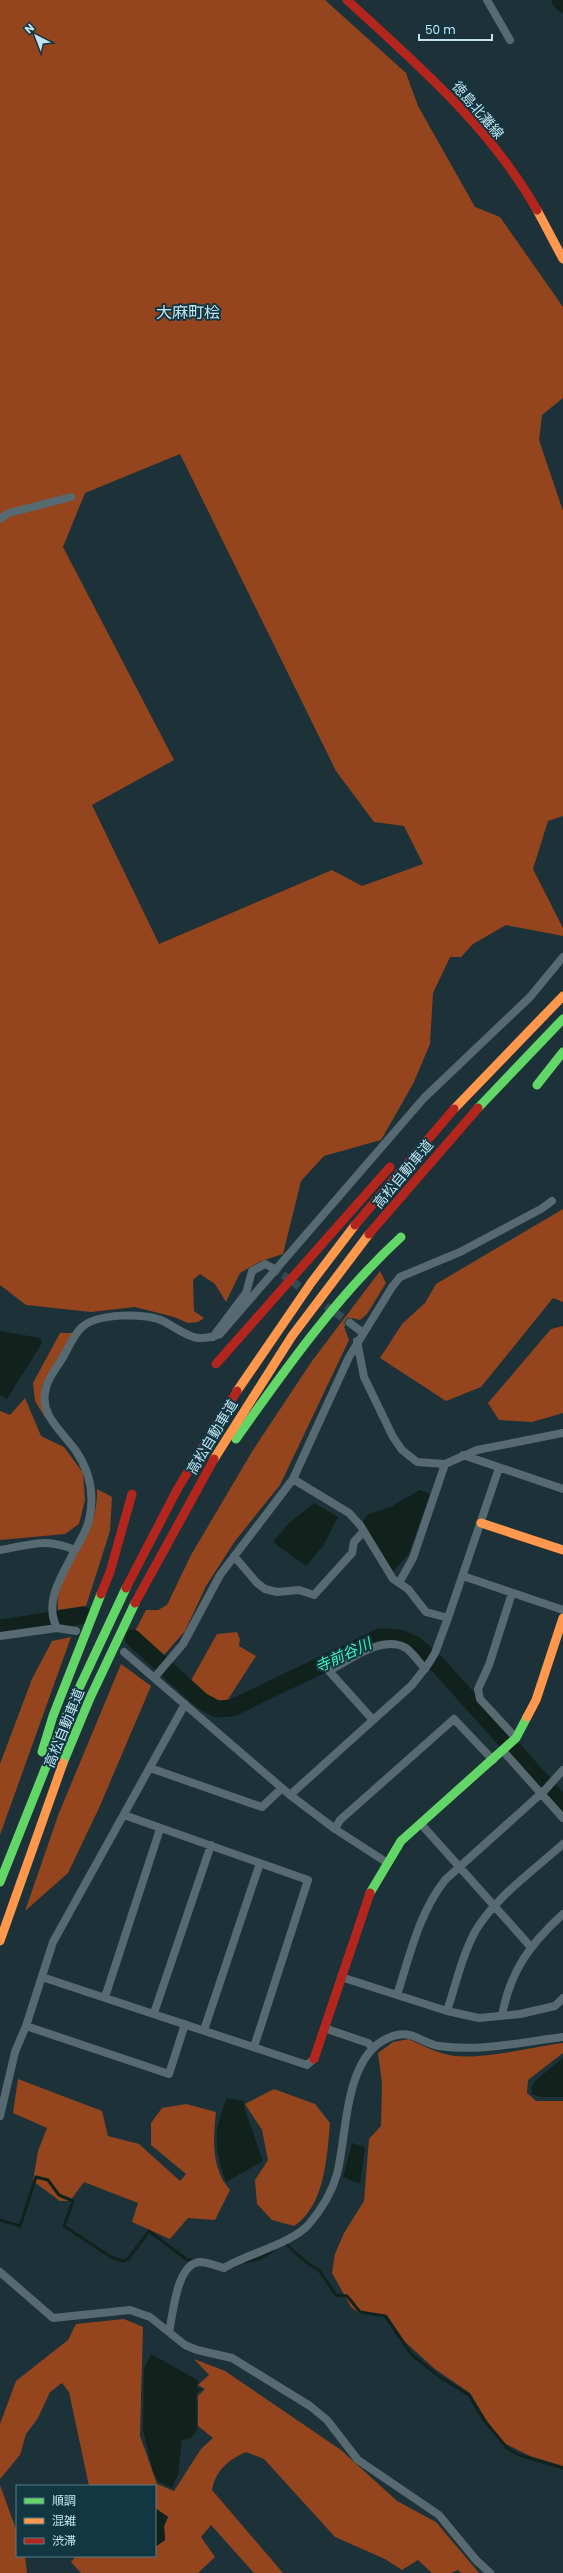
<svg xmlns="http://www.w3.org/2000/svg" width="563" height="2573" viewBox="0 0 563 2573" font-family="Poppins,'Noto Sans JP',sans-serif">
	<rect width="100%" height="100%" fill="#1d3138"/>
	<path fill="#94451e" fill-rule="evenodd" d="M0 0H325L406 73 418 106 475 207 500 217 563 307V398L542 415 539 440 563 511V816L548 821 533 869 563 928V936L506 925 473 944 461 957H450L433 993 430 1044 413 1084 381 1140 324 1156 301 1181 283 1254 261 1261 240 1273 226 1302 215 1284 200 1274 193 1280 194 1311 204 1318 198 1322 188 1323 174 1317 135 1307 91 1312 26 1305 0 1285ZM180 454 336 771 374 822 404 826 423 864 362 886 332 870 159 944 92 805 174 760 63 547 85 493Z
		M563 1209V1302L553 1298 481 1387 446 1401 380 1358 402 1324 425 1303 436 1284Z
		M380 1271 386 1283 367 1314 360 1320 352 1318 344 1327 349 1340 280 1485 235 1541 206 1586 185 1631 163 1656 133 1635 146 1610H158L167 1605 191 1555 253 1450 312 1361Z
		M563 1326V1413L532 1422 499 1420 488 1403 551 1329Z
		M60 1333H73L42 1386 41 1401 46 1419 35 1401 33 1383Z
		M25 1398 41 1436 64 1447 83 1473 85 1500 79 1524 65 1534 0 1540V1411L10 1415Z
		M97 1489 112 1497 110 1531 86 1606 58 1610C58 1604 57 1595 59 1589 73 1552 98 1532 97 1489Z
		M237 1632 240 1639 239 1646 256 1656 225 1704 213 1703 189 1684 217 1634Z
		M71 1637 0 1835V1764L32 1679 52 1641Z
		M121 1664 151 1686 99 1808 68 1873 25 1911 59 1813Z
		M409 2039C423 2046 439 2054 455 2056 485 2059 532 2047 563 2043V2053L528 2080 527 2093 536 2101H563V2466L530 2456 504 2443 490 2426 470 2393 435 2369 405 2342 387 2315 359 2313 351 2307 332 2273 335 2254 344 2233 364 2201 369 2139 381 2126 382 2083 378 2053 393 2042Z
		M18 2079 102 2111 108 2136 139 2144 180 2181 186 2174 151 2145V2123L162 2108 186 2104 216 2112C213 2139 211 2168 230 2190L215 2220 188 2218 170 2239 132 2222 138 2203 84 2182 70 2201H60L33 2181 38 2151 47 2128 13 2113Z
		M274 2089 315 2104 330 2123C327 2156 325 2206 294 2226L272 2220 257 2204 255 2180 268 2160 262 2130 245 2104Z
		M124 2319 143 2327 140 2436 157 2484 174 2491 201 2449 213 2438 198 2426V2396L205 2389 198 2385 209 2375 194 2359 225 2371 341 2450 397 2501 436 2522 479 2573H461L458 2570 451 2573H432L418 2560 402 2570 385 2559 335 2537 264 2459 246 2452C228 2460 216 2470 212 2490L283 2573H254L211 2525 201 2537 215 2557 198 2573H81L71 2562 76 2556H155V2547L165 2540 164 2526 168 2517 155 2508V2486H89L69 2392 62 2383 50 2392 38 2418 26 2434 20 2455 0 2479V2424L16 2381 68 2340 76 2324Z
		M0 2485 17 2532V2556H25L27 2573H0Z"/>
	<path fill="#11221d" d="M0 1331 40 1338 42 1343 7 1399 0 1395Z
		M420 1490 430 1494 409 1553 393 1572 363 1522 367 1515 390 1507Z
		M314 1503 338 1517 323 1546 306 1566 273 1542 288 1524Z
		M563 2058V2097H540L532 2094 531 2088 534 2082Z
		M227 2098 244 2101 245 2110 263 2161 226 2182C214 2148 213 2131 227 2098Z
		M352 2143 365 2147 360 2184 343 2177Z
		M151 2354 199 2381 196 2387 202 2389 196 2394 197 2430 191 2438 182 2440 178 2475 172 2488 159 2482 153 2472 143 2430 144 2368Z
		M155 2508 168 2517 164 2526 165 2540 155 2547Z"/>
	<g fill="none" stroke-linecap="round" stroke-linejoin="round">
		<path stroke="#11221d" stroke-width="3" d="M0 2220 20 2226 36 2177 48 2180 59 2195 73 2201 64 2226 111 2257 123 2261 128 2259 149 2231 186 2259 195 2261
			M285 2243 307 2263 319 2270 336 2295 347 2296 360 2312 385 2316 412 2355 440 2377 469 2395 484 2420 507 2448 519 2455 563 2468
			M244 2262 259 2259 274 2250
			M228 2268 239 2264"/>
		<path stroke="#11221d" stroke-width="17" d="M560 0 563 4
			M0 1628 84 1615
			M133 1638 202 1701 217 1709 232 1708 380 1637 400 1638 416 1645 439 1666 563 1805"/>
		<path stroke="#364c54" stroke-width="8" stroke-dasharray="8 4" stroke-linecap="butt" d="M273 1268 307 1292
			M316 1299 350 1323"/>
		<path stroke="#586a71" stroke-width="8" d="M487 0 510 40
			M0 519 9 513 71 497
			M350 1323 362 1332
			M213 1337 246 1293 252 1271 265 1264 273 1268
			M357 1341 364 1377 393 1437 402 1450 417 1462 445 1464
			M463 1455 563 1489
			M293 1479 349 1513 360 1525 393 1579 408 1589 426 1612 448 1618
			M0 1550C31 1545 45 1537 75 1550 63 1574 43 1601 57 1628
			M75 1550C80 1541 87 1530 89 1520 95 1495 90 1472 76 1451 63 1432 38 1415 46 1388 48 1378 56 1368 62 1359 68 1349 73 1336 81 1328 96 1313 147 1312 165 1322 187 1334 194 1344 220 1334L424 1098 530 997 563 957
			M234 1556 257 1583 265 1589 277 1592 299 1590 314 1595 352 1553 354 1542 363 1532
			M463 1576 563 1610
			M399 1583 413 1558 445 1464 477 1450 563 1433
			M512 1593 489 1665 478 1689 480 1699 516 1738
			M0 1636 57 1628 76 1631
			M124 1652 290 1795 335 1829 386 1862
			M154 1678 183 1644 220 1575 293 1479 349 1357 392 1287 400 1277 460 1252 541 1209 552 1201
			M185 1704 53 1942 26 2026 169 2074 185 2024
			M373 1720 329 1671C350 1660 382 1634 406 1648 413 1653 419 1662 425 1669
			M503 1751 563 1818
			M150 1768 262 1807 282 1788
			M290 1795 412 1685 429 1663 435 1653 448 1618 499 1468
			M124 1815 308 1880 254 2047
			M421 1824 530 1946
			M335 1829 340 1820 454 1719 493 1760
			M42 1977 307 2065 314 2059
			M341 1977 447 2011 479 2018 520 2014 555 2006 563 1998
			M397 1995C410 1955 419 1913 445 1880L545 1790 563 1770
			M105 1997 160 1829
			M447 2011C456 1984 462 1955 476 1930 497 1896 534 1870 563 1844
			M154 2013 211 1845
			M502 2016C510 1971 530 1944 563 1914
			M324 2028 368 2043 373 2048
			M204 2030 260 1863
			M0 2116 15 2052 26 2026
			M0 2272 53 2318 130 2310 150 2317 185 2345 197 2350 232 2358 310 2406 327 2420 358 2460 439 2515 476 2560 490 2573
			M169 2332C173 2316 176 2263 200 2262 207 2262 217 2266 224 2268 247 2254 293 2243 309 2224 321 2210 332 2192 337 2174 348 2133 343 2047 397 2035 413 2031 424 2044 439 2046 480 2052 523 2042 563 2037"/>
		<path stroke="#63d668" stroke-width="9" d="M537 1085 563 1052
			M478 1108 563 1019
			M236 1439C286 1368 337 1296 401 1237
			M42 1752 53 1716 101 1594
			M63 1763 90 1698 135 1603
			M0 1882 67 1714 126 1588
			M370 1893 401 1841 516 1738 527 1717"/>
		<path stroke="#ff974d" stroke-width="9" d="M537 210 563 259
			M454 1109 563 996
			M237 1391 311 1283 355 1225
			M214 1459 292 1336 369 1234
			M481 1523 563 1550
			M527 1717 536 1700 563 1618
			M0 1941 63 1763"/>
		<path stroke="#b3261e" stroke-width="9" d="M347 0C416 63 491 128 537 210
			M355 1225 454 1109
			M369 1234 478 1108
			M216 1364 390 1167
			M126 1588 178 1488 237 1391
			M101 1594 110 1572 132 1494
			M135 1603 214 1459
			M314 2059 370 1893"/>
	</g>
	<g text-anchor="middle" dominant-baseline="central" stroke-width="4" stroke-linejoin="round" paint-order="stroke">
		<g font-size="14" fill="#c3e3f0" stroke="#123743">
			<text transform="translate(478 110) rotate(49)">徳島北灘線</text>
			<text transform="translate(403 1174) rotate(-50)">高松自動車道</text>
			<text transform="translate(212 1437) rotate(-59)">高松自動車道</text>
			<text transform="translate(64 1728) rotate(-68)">高松自動車道</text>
		</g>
		<g font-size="15" font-style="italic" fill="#47f4b4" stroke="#123743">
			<text transform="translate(343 1655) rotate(-25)">寺前谷川</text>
		</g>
		<g font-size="16" fill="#c3e3f0" stroke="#123743">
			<text x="188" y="312">大麻町桧</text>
		</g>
	</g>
	<rect x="16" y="2485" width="140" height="72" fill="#123743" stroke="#597c88"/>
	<rect x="24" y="2498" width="20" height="6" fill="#63d668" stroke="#597c88"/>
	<text x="52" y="2505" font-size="12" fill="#c3e3f0">順調</text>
	<rect x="24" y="2518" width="20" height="6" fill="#ff974d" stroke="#597c88"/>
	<text x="52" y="2525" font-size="12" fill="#c3e3f0">混雑</text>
	<rect x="24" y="2538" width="20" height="6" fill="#b3261e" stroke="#597c88"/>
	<text x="52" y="2545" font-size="12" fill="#c3e3f0">渋滞</text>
	<g transform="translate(36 36) rotate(318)" stroke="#123743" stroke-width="3" paint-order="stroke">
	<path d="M0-3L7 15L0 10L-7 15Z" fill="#c3e3f0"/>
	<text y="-6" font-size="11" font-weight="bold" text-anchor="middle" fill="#c3e3f0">N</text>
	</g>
	<path d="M419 34v6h73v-6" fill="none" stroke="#c3e3f0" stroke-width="2"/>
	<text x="425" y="34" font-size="12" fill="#c3e3f0" stroke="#123743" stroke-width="3" paint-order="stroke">50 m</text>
</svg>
